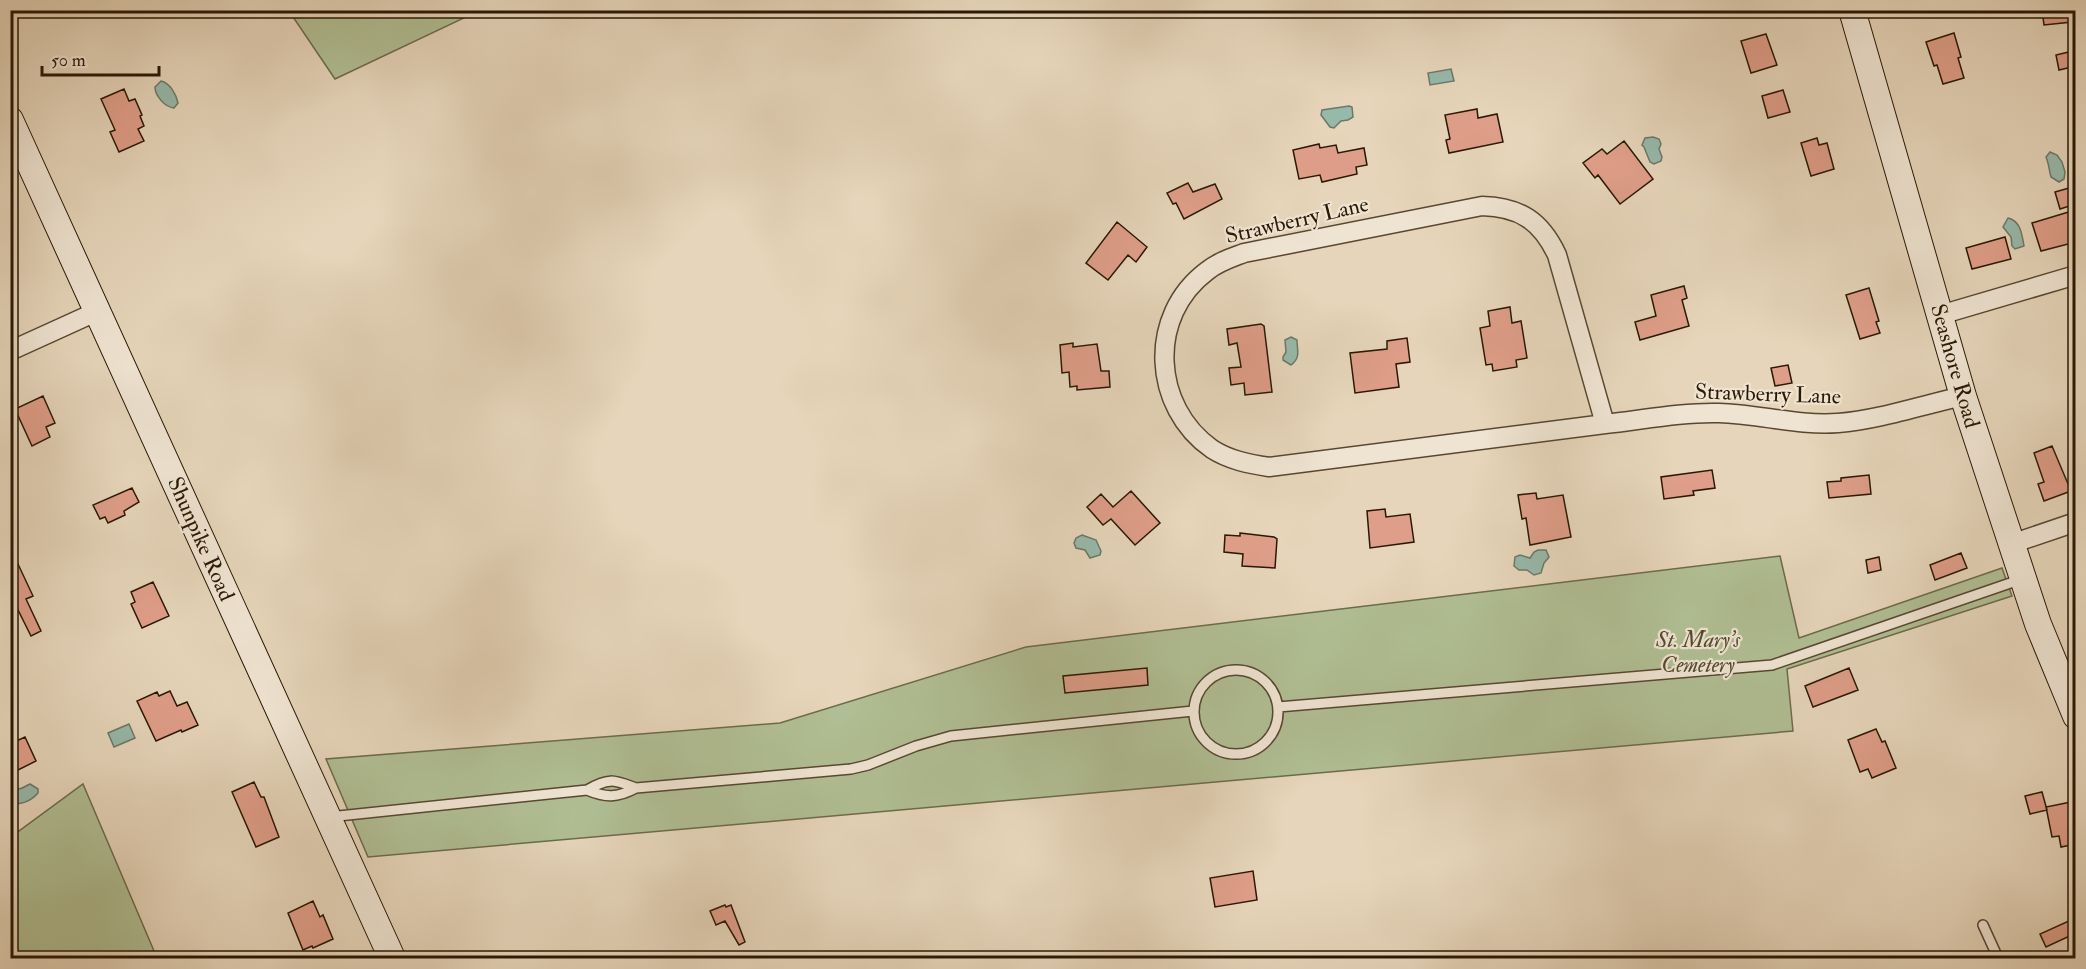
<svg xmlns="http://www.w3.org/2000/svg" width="2086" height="969" viewBox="0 0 2086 969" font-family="'IM FELL Double Pica',serif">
	<rect width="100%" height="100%" fill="#e6d5ba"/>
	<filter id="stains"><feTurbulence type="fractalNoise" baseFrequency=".00333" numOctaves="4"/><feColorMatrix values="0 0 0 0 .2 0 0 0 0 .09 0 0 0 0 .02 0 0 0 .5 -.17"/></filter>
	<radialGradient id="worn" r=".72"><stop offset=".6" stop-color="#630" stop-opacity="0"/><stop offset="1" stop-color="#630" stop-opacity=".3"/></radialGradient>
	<path fill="#b0be93" stroke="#6c6b4c" stroke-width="1.5" d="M463 10 466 17 335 79 289 11Z
		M1780 556 1799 638 2002 568 2012 596 1787 669 1793 731 368 857 326 759 780 723 1026 647Z
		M83 784 157 958H11V837Z"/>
	<path fill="#97b9aa" stroke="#6b7968" stroke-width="1.5" d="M1451 69 1454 81 1430 85 1428 73Z
		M161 81C170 83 176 94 178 103L174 108C164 107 155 95 155 87Z
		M1349 106 1352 107 1353 117 1348 120 1341 121 1334 128 1330 127 1321 115 1322 110Z
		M1653 137 1659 139 1661 144 1659 149 1662 157 1661 161 1654 164 1650 162 1644 147 1642 145 1645 138Z
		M2050 152 2057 155 2062 162 2065 172 2064 179 2059 182 2051 177C2049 170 2049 164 2046 157Z
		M2008 218C2021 221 2022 235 2024 246L2015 249 2012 246 2011 237 2003 227Z
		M1291 337 1297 340C1297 350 1301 358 1291 365L1283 360V357L1286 352 1285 340Z
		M1082 535 1096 540 1101 551 1100 555 1090 558 1085 550 1076 548 1074 543 1076 538Z
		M1538 550H1546L1549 557 1544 563 1541 573 1534 575 1527 570H1519L1514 566 1515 557 1520 555 1530 558 1534 552Z
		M129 724 135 738 114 747 108 733Z
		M30 784 38 789V793C30 802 22 804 11 804V785C22 790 18 790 30 784Z"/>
	<path fill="#df9e89" stroke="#291804" stroke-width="1.5" d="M2042 10H2070L2072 22 2044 25Z
		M1954 33 1961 57 1958 58 1964 78 1943 84 1937 65 1934 66 1926 42Z
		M1766 34 1777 65 1751 73 1741 41Z
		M2073 51 2076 66 2059 70 2056 55Z
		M124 89 129 101 135 99 142 115 140 116 144 126 138 129 144 141 119 152 110 132 115 130 101 99Z
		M1783 90 1790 112 1768 118 1762 96Z
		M1477 109 1478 118 1497 114 1503 142 1449 153 1446 140 1450 139 1445 115Z
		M1817 138 1819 145 1827 143 1834 169 1811 176 1801 143Z
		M1624 141 1653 179 1620 204 1598 175 1595 178 1583 163 1602 149 1607 154Z
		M1319 144 1320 148 1336 145 1338 153 1364 148 1367 165 1356 167 1357 174 1322 182 1320 175 1299 179 1293 150Z
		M1188 183 1193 192 1215 184 1222 199 1184 219 1176 203 1173 204 1167 193Z
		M2076 186V204L2060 209 2055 192Z
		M2072 211 2076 224V242L2041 251 2032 223Z
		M1117 222 1147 247 1136 262 1128 255 1108 280 1086 263Z
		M2005 237 2011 259 1972 269 1966 248Z
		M1684 286 1687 298 1682 300 1689 326 1640 340 1635 322 1656 316 1651 295Z
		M1869 288 1879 321 1876 322 1880 333 1860 339 1846 295Z
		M1510 307 1512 323 1521 321 1527 358 1516 360 1517 367 1493 371 1492 364 1486 365 1480 328 1490 326 1488 311Z
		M1261 324 1264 326 1272 392 1245 395 1244 383 1231 385 1229 368 1241 367 1237 343 1229 345 1227 329Z
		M1407 338 1410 362 1396 364 1399 387 1355 393 1350 353 1387 349V341Z
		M1073 343V347L1097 344 1101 371H1109L1110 387 1077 390V386L1070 387 1069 372 1062 373 1060 345Z
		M1788 365 1792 383 1775 386 1771 368Z
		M43 396 55 423 46 427 50 437 32 446 15 409Z
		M2052 446 2071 491 2044 501 2038 484 2044 482 2034 453Z
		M1712 470 1715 488 1693 491 1694 495 1664 499 1661 477Z
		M1869 475 1871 494 1829 498 1827 482 1841 481V478Z
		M132 488 139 502 124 511 125 515 108 523 105 517 100 519 93 505Z
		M1131 491 1160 523 1135 545 1111 519 1103 525 1087 507 1101 494 1113 507Z
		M1536 493 1537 499 1563 495 1571 537 1530 545 1526 518 1522 519 1518 495Z
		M1385 509 1386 517 1410 514 1414 542 1370 548 1367 511Z
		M1240 533 1274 537 1277 539 1275 568 1242 566 1243 554 1224 552 1225 535 1240 536Z
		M10 547 33 596 26 599 41 631 31 636 15 604 10 606Z
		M1961 553 1967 568 1935 580 1930 565Z
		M1879 557 1881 570 1868 573 1866 560Z
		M153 582 169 616 142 628 131 604 135 602 131 592Z
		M1147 668 1148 685 1065 693 1063 676Z
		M1849 668 1858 690 1813 707 1805 686Z
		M170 691 177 706 187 702 198 725 182 732 181 730 156 741 137 701 157 692 159 696Z
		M1876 729 1882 742 1885 741 1896 768 1872 778 1868 769 1860 772 1848 740Z
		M25 737 36 761 10 774V744Z
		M254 782 261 797H264L279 837 256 847 232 792Z
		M2042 792 2047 810 2030 814 2025 796Z
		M2076 801V844L2061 847 2059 836 2052 837 2046 807Z
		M1253 871 1257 900 1215 907 1210 878Z
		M313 901 320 917 323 915 333 939 313 948 312 946 303 950 288 913Z
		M725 905 726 907 731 905 745 942 739 945 725 921 716 925 710 911Z
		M2071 920 2076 933 2046 947 2040 934Z"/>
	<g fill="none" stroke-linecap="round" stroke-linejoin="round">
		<defs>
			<path id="lane" d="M1194 712a42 42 0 1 1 84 0a42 42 0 1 1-84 0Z
				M1278 707 1772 665 2022 579
				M587 790C606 798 617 798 636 788L851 769 868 765 916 746 951 736 1193 711
				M329 817 587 790C609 777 614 780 636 788
				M1983 925 1998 958"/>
			<path id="street" d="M1482 206C1520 207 1541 221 1557 255L1605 424 1269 467C1249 464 1229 460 1212 449 1152 407 1147 316 1207 271 1218 262 1231 258 1244 253Z
				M1940 315 2076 275
				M10 351 98 311
				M1605 424C1642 420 1681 412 1719 413 1759 414 1798 426 1838 423 1878 420 1923 405 1963 396
				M2011 544 2076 522"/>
			<path id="secondary" d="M1852 10 1963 396 2038 624 2076 716
				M10 120 392 958"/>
		</defs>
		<use href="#lane" stroke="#584732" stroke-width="12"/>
		<use href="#street" stroke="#584732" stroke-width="21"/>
		<use href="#secondary" stroke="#291804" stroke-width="28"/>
		<use href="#lane" stroke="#efe4d2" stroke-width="9"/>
		<use href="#street" stroke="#efe4d2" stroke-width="18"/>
		<use href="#secondary" stroke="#efe4d2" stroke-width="26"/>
	</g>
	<g text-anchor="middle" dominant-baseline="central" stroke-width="4.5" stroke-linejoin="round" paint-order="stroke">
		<g font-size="22" fill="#291804" stroke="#efe4d2">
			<text transform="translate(1297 220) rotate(-13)">Strawberry Lane</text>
			<text transform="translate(1955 366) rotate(74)">Seashore Road</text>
			<text transform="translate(1768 394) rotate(2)">Strawberry Lane</text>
			<text transform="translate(201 539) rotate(66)">Shunpike Road</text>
		</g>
		<g font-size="22" font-style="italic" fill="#524a2f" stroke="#efe4d2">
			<text x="1698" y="640">St. Mary's<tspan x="1698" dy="25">Cemetery</tspan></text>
		</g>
	</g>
	<rect width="2086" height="969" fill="none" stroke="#e6d5ba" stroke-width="36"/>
	<rect x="12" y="12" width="2062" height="945" fill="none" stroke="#291804" stroke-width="3"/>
	<rect x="18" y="18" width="2050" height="933" fill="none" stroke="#291804" stroke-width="1.5"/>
	<path d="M42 66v9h117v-9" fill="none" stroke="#291804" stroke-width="3"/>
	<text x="51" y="66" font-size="18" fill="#291804" stroke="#efe4d2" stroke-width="4.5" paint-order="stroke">50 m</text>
	<rect width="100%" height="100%" filter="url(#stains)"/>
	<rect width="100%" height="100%" fill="url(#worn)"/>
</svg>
